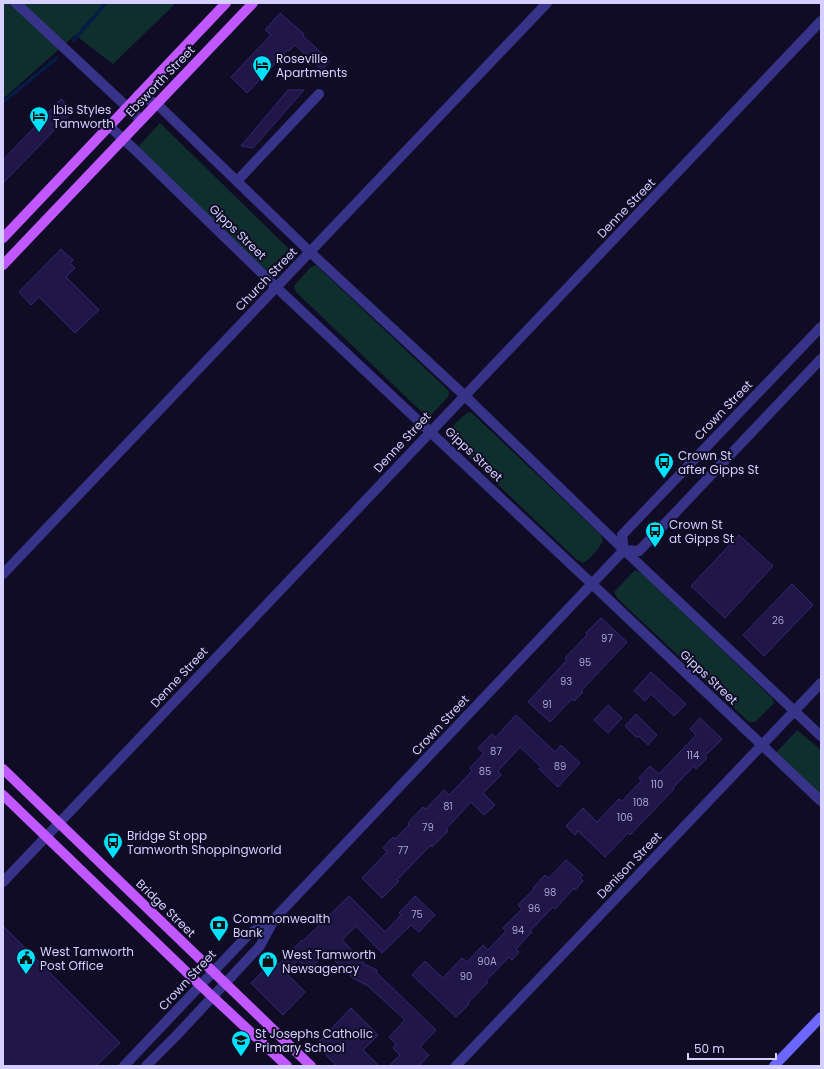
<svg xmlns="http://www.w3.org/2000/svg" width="824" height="1069" viewBox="0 0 824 1069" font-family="Poppins,sans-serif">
	<rect width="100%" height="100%" fill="#100c25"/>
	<path fill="#0f2f2e" d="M3 3H176L113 64 75 35 3 99Z
		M160 123 289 249 266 272 138 147Z
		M316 265 448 390 449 393 448 397 430 416H426L296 292 294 286 310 268Z
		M469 412 472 413 601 535 603 540C601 547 590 559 583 563L576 559 450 439 447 435C450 428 462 416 469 412Z
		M635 570 643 574 772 698 774 703 755 722H749L618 599 614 592Z
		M797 730 821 750V795L774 755Z"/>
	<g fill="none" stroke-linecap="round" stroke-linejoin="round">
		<path stroke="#051c45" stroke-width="3.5" d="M74 40 106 3
			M3 102 57 58"/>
	</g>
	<path fill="#201648" stroke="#362676" d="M280 13 304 34 303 36 330 61 322 70 295 45 289 51 288 50 247 93 231 77 271 35 265 30Z
		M288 90H304L253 148 241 146Z
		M61 99 73 111 3 183V160Z
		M61 249 73 260 70 264 75 268 66 277 99 310 75 333 39 297 31 305 19 292Z
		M739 535 773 566 725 618 691 586Z
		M792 584 813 605 764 656 743 635Z
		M601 618 627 642 581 691 583 692 574 701 572 699 550 722 528 702 567 660 565 658 587 635 586 633Z
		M651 672 686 704 674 716 651 694 645 701 634 691Z
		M608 705 622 718 608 733 594 720Z
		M636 714 657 735 648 745 639 736 637 738 625 726Z
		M516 715 555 752 561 745 580 763 558 787 539 769 541 767 520 747 498 771 501 775 483 793 495 805 484 815 471 802 446 829 448 831 432 847 431 845 397 880 399 881 382 898 362 878 387 852 383 848 393 837 395 839 409 825 408 823 423 807 426 809 444 790 449 795 472 771 470 768 484 753 478 748 492 734 496 737Z
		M700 718 722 739 705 756 707 758 696 769 694 766 673 788 674 789 630 835 628 833 605 857 578 831 575 835 566 826 583 808 597 822 619 799 622 801 642 780 639 778 650 766 659 774 696 735 690 729Z
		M566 860 583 875 580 878 583 881 575 890 574 888 555 909 553 907 530 931 532 932 516 949 519 952 512 960 509 957 486 981 488 982 468 1003 469 1004 456 1017 412 975 425 961 443 978 462 958 467 962 483 945 488 950 506 931 503 928 522 909 518 905 534 889 533 888 545 875 549 878Z
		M349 896 385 932 401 915 399 913 415 896 435 915 419 932 411 925 382 953 356 926 342 940 366 965 377 970 376 972 436 1030 420 1047 429 1055 419 1066H389L400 1055 393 1048 396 1044 389 1037 405 1020 368 986 353 978 326 952 309 970 298 960 286 973 305 992 283 1015 251 983 274 960 278 965 302 940 303 941Z
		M3 926 120 1043 96 1066H3Z
		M351 1008 378 1035 363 1050 379 1066H337L316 1045Z"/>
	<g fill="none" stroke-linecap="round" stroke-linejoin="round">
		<path stroke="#363388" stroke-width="10" d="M16 3 141 120
			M138 95 157 104 310 252 465 396 624 550 821 736
			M109 126 134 149 276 287 592 584 821 801
			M237 181 319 94
			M624 550 622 535 821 327
			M624 550 639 551 821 359
			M3 574 547 3
			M3 882 821 21
			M124 1066 249 934 275 918
			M146 1066 176 1036 260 946 275 918 624 550
			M456 1066 821 683"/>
		<path stroke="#6b67ff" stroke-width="10" d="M774 1066 821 1017"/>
		<path stroke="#c157ff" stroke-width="10" d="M3 238 226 3
			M3 265 253 3
			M3 769 311 1066
			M3 795 200 985 287 1066"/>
	</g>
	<defs>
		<symbol id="hotel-pin" viewBox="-11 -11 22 30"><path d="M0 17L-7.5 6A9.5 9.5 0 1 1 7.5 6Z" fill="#00e1fb" stroke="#100c25"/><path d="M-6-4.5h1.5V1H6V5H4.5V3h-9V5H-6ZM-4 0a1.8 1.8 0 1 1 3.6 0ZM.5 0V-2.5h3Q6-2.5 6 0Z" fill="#111"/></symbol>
		<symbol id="bus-pin" viewBox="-11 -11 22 30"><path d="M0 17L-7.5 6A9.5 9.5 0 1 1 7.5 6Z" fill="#00e1fb" stroke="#100c25"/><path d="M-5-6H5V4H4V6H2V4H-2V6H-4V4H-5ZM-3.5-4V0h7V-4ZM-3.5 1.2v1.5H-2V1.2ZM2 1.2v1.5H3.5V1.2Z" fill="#111"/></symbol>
		<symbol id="bank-pin" viewBox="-11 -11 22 30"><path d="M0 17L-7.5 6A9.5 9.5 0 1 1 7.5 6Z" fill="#00e1fb" stroke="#100c25"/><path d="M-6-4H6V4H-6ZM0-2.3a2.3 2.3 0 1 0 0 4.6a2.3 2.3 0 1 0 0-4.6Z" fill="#111"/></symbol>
		<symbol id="civic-pin" viewBox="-11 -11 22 30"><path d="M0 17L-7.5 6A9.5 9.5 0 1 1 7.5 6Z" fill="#00e1fb" stroke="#100c25"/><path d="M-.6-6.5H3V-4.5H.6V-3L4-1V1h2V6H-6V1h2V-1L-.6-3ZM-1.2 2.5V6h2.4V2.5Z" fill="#111"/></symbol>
		<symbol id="shop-pin" viewBox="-11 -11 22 30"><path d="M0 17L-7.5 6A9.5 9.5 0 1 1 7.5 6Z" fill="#00e1fb" stroke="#100c25"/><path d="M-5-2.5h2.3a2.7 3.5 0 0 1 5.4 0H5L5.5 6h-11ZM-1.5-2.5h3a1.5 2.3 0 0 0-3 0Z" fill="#111"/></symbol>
		<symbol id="school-pin" viewBox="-11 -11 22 30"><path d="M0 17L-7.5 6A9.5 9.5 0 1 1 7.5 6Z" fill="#00e1fb" stroke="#100c25"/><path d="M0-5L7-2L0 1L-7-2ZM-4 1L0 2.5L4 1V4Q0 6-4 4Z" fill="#111"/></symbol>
	</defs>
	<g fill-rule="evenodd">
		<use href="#hotel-pin" x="251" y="54" width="22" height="30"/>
		<use href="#hotel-pin" x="28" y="105" width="22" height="30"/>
		<use href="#bus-pin" x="653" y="451" width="22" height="30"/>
		<use href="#bus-pin" x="644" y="520" width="22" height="30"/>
		<use href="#bus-pin" x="102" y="831" width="22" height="30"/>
		<use href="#bank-pin" x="208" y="914" width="22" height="30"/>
		<use href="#civic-pin" x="15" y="947" width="22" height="30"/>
		<use href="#shop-pin" x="257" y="950" width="22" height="30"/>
		<use href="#school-pin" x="230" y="1029" width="22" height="30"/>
	</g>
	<g text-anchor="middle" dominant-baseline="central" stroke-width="4" stroke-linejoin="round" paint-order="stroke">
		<g font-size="10" fill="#a8a2d1">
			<text x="778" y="620">26</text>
			<text x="607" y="638">97</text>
			<text x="585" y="662">95</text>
			<text x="566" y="681">93</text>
			<text x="547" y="704">91</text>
			<text x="496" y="751">87</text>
			<text x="693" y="755">114</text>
			<text x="560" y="766">89</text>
			<text x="485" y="771">85</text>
			<text x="657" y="784">110</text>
			<text x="641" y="802">108</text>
			<text x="448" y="806">81</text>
			<text x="625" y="817">106</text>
			<text x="428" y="827">79</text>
			<text x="403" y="850">77</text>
			<text x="550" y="892">98</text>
			<text x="534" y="908">96</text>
			<text x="417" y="914">75</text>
			<text x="518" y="930">94</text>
			<text x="487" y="961">90A</text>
			<text x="466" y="976">90</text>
		</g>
		<g font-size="12" fill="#d5d0ff" stroke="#100c25" text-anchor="start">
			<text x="276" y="58">Roseville<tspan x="276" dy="14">Apartments</tspan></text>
			<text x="53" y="109">Ibis Styles<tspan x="53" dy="14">Tamworth</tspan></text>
			<text x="678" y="455">Crown St<tspan x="678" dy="14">after Gipps St</tspan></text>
			<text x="669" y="524">Crown St<tspan x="669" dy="14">at Gipps St</tspan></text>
			<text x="127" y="835">Bridge St opp<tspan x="127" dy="14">Tamworth Shoppingworld</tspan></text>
			<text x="233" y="918">Commonwealth<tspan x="233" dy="14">Bank</tspan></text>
			<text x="40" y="951">West Tamworth<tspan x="40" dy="14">Post Office</tspan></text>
			<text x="282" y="954">West Tamworth<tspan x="282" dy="14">Newsagency</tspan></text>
			<text x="255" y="1033">St Josephs Catholic<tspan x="255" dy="14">Primary School</tspan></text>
		</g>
		<g font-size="12" fill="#d5d0ff" stroke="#100c25">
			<text transform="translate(160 81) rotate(-46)">Ebsworth Street</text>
			<text transform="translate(626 208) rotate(-46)">Denne Street</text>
			<text transform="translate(238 232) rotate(44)">Gipps Street</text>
			<text transform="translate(266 279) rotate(-46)">Church Street</text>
			<text transform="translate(723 410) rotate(-46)">Crown Street</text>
			<text transform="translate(402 442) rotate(-47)">Denne Street</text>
			<text transform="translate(474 454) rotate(43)">Gipps Street</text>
			<text transform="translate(179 677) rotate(-47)">Denne Street</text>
			<text transform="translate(709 677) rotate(43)">Gipps Street</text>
			<text transform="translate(440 725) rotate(-47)">Crown Street</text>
			<text transform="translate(629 865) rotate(-46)">Denison Street</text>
			<text transform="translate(166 908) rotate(44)">Bridge Street</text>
			<text transform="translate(187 980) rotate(-47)">Crown Street</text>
		</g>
	</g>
	<rect width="824" height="1069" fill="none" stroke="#d5d0ff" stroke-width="8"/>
	<path d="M688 1053v6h88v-6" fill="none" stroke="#d5d0ff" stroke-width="2"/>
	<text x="694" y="1053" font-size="12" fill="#d5d0ff" stroke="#100c25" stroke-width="3" paint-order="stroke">50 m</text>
</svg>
